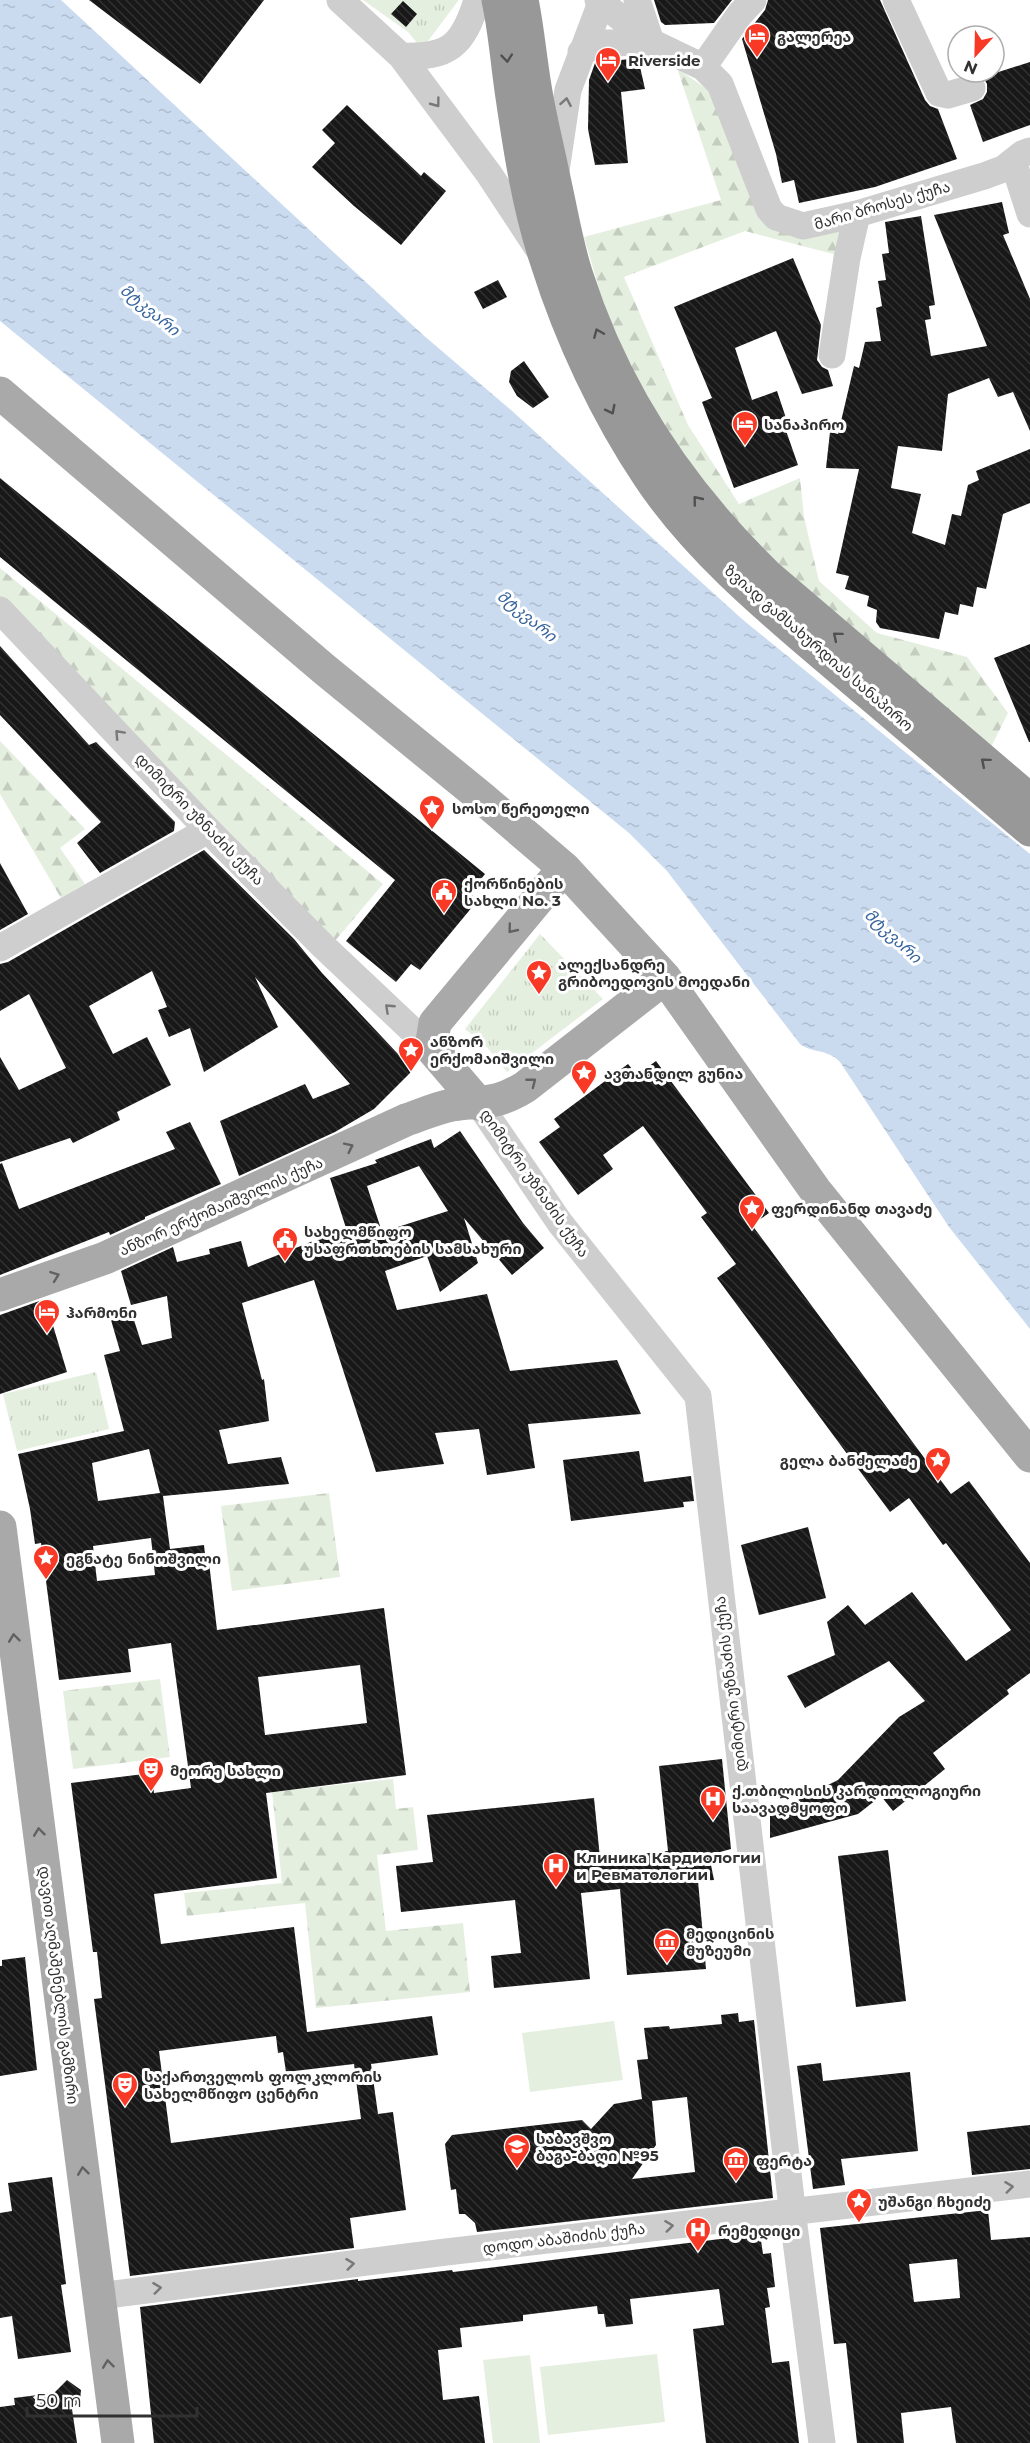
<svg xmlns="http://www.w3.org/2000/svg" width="1030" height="2443" viewBox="0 0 1030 2443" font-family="Montserrat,'Noto Sans Georgian',sans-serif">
	<defs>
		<pattern id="forest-firs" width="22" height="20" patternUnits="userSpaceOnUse" patternTransform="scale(1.5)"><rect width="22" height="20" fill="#e5efdf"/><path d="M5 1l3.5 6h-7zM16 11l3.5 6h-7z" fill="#c5cdc0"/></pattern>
		<pattern id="park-tufts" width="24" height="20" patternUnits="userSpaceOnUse" patternTransform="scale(1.5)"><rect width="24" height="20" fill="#e5efdf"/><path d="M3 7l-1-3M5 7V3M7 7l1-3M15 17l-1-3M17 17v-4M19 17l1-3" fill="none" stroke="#c5cdc0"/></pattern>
		<pattern id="water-ripples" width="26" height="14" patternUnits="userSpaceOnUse" patternTransform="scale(1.5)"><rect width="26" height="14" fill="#cadbf0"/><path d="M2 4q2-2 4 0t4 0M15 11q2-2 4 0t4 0" fill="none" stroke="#aebcce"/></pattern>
		<pattern id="building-back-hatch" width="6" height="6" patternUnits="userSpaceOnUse" patternTransform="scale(1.5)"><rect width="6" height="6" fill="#181818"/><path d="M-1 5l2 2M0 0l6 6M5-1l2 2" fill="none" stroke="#313131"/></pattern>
	</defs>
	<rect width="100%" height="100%" fill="#fff"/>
	<path fill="url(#forest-firs)" d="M677 68 708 90 762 207 846 223 837 255 745 231 624 277 688 425 739 504 800 478 804 517 819 581 877 633 967 657 1008 713 989 751 729 519 678 454 615 343 584 237 721 200Z
		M0 568 383 884 334 942 0 599Z
		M0 741 85 829 60 848 85 884 61 898 0 794Z
		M329 1493 340 1577 232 1591 221 1506Z
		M160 1679 170 1757 73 1769 63 1691Z
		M393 1779 396 1809 413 1807 418 1850 377 1855 386 1931 463 1923 470 1992 316 2008 305 1903 187 1916 184 1893 282 1883 272 1792Z"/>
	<path fill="url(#park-tufts)" d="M363 0H458V1L422 49 408 32Z
		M540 934 603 999 507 1072 486 1046 465 1029Z
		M96 1372 109 1429 17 1451 3 1394Z"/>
	<path fill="#e5efdf" d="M614 2021 623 2080 530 2092 522 2033Z
		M657 2354 665 2422 548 2435 540 2367Z
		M530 2355 540 2443H493L483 2360Z"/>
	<path fill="url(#water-ripples)" d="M0 0H61L422 334 511 410 742 619 1030 854V1329L949 1227 840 1062C826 1048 814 1054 800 1044L667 871 629 833 0 321Z"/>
	<path fill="url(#building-back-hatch)" fill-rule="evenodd" d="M89 0H264L200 84Z
		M654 0H732L714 23 665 25 661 22Z
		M768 0H880L925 100 930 106 938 109 957 159 875 187 799 203 794 180 782 183 776 154 742 39 765 10Z
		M403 1 417 14 406 27 391 14Z
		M638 58 645 89 621 92 628 163 595 165 588 129 589 80 595 63Z
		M1030 62V125L983 142 970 105 983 99 987 92V84L983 77Z
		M347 105 421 176 424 172 446 191 401 245 354 206 312 167 335 143 322 130Z
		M1002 202 1009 233 1003 235 1030 299V431L1013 392 998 397 989 378 948 394 942 451 898 446 891 488 921 494 912 533 945 545 952 514 961 516 968 485 979 480 976 471 1030 449V503L1003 514 986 589 977 587 973 607 960 604 958 615 945 612 939 639 880 628 876 622 877 610 867 606 869 596 845 589 849 576 836 573 859 469 826 468 830 432 838 434 854 366 859 368 865 342 881 341 876 308 882 306 878 281 886 280 882 254 889 253 885 222 921 216 935 305 929 306 931 319 925 320 931 356 987 346 934 215Z
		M793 258 821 325 817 360 822 367 828 370 833 386 802 394 776 331 735 348 752 400 777 391 788 424 784 425 798 465 734 488 702 402 712 398 674 307Z
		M498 280 507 297 483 309 474 292Z
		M524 361 549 397 533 408 517 396 509 382 511 371Z
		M0 478 485 874 470 893 478 900 420 970 411 964 396 982 346 941 395 880 0 557Z
		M1030 644V742H1029L994 658Z
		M0 646 89 745 96 742 175 822 174 831 100 873 77 843 101 822 0 715Z
		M204 850 294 939 322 973 413 1070 374 1109 335 1132 239 1176 220 1121 305 1084 313 1099 350 1084 255 977 278 1027 204 1072 190 1028 169 1037 158 1010 167 1007 152 971 89 1006 113 1054 147 1037 171 1085 117 1112 120 1120 73 1143 70 1138 0 1162V1057L19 1090 66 1068 29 994 0 1011V964L8 962Z
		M0 863 28 914 0 930Z
		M656 1061 769 1213 752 1225 951 1494 969 1481 1030 1563V1673L1007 1690 1009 1694 933 1753 945 1769 893 1811 881 1796 858 1814 770 1838V1814L838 1780 899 1717 925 1701 889 1661 805 1708 787 1676 835 1655 827 1622 848 1605 865 1625 912 1592 966 1661 1011 1630 946 1543 943 1545 909 1498 890 1512 717 1278 736 1264 701 1217 707 1213 643 1126 603 1155 613 1169 578 1195 539 1142 560 1127 554 1119 628 1064 637 1075Z
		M190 1122 221 1184 145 1217V1219L110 1235 109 1232 0 1275V1164L2 1163 19 1209 175 1149 166 1132Z
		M460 1131 523 1223 544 1248 512 1275 464 1218 478 1263 440 1292 427 1256 385 1271 397 1310 487 1294 510 1371 617 1360 641 1414 528 1424 535 1468 487 1475 479 1429 435 1433 444 1464 376 1472 314 1280 242 1303 262 1380 264 1379 269 1421 219 1430 228 1464 281 1457 289 1484 163 1496 170 1549 204 1545 205 1554H208L217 1630 384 1608 406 1775 266 1793 277 1878 154 1894 161 1944 294 1927 307 2032 432 2016 438 2055 371 2064 378 2114 393 2112 406 2210 350 2218 354 2248 130 2276 94 1999 102 1998 97 1952H93L71 1783 152 1773 154 1793 191 1788 171 1643 128 1649 131 1672 59 1680 41 1543 35 1544 30 1509 18 1454 124 1431 104 1355 120 1351 111 1320 132 1314 142 1345 172 1338 167 1296 131 1305 121 1271 173 1247 177 1262 210 1254 209 1249 241 1241 248 1267 346 1228 330 1178 377 1163 375 1160 431 1139 434 1148ZM419 1166 448 1211 382 1232 367 1186ZM149 1449 160 1493 98 1501 92 1463ZM151 1538 155 1575 97 1581 93 1546ZM360 1665 367 1723 265 1735 258 1677ZM276 2036 278 2053 283 2052 286 2072 354 2064 361 2119 171 2143 159 2051Z
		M45 1299 67 1372 0 1394V1315Z
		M639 1451 644 1482 691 1476 694 1501 683 1502 684 1507 571 1521 563 1460Z
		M808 1527 826 1598 759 1615 741 1545Z
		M722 1759 731 1849 709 1855 714 1880 698 1881 706 1969 627 1975 620 1889 581 1893 590 1979 494 1988 491 1956 521 1953 515 1900 401 1912 396 1866 433 1862 427 1815 594 1798 600 1858 668 1851 659 1766Z
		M888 1850 906 2001 856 2007 838 1856Z
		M25 1957 37 2070 0 2076V1966H2V1960Z
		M738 2013 739 2022 754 2020 773 2198 477 2232 475 2223 465 2214H459L456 2189 451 2190 445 2144 452 2135 582 2120 591 2129 614 2104 642 2099 637 2060 648 2059 644 2028 669 2026 670 2029 722 2024 721 2015ZM687 2097 695 2172 632 2179 656 2145 652 2101Z
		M821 2063 823 2081 910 2072 918 2151 841 2159 845 2185 813 2189 797 2066Z
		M1030 2125V2169L972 2175 967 2132Z
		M52 2177 66 2284 61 2285 71 2352 18 2359 12 2316 0 2318V2213L12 2211 8 2183Z
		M988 2210 991 2240 1030 2237V2443H956L951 2407 901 2413 904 2443H857L846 2343 834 2344 820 2228ZM957 2259 960 2298 914 2302 909 2264Z
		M760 2234 763 2254 771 2253 775 2287 767 2288 770 2307 765 2308 772 2363 789 2361 799 2443H706L693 2329 724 2325 719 2289 630 2299 633 2324 606 2327 604 2314H598L597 2306 523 2315V2321L460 2328 462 2347 438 2350 443 2400 479 2396 485 2443H154L140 2307 358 2279V2281L452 2270 453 2272 488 2268Z
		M67 2380 81 2390 80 2401 72 2409 77 2443H0V2407L15 2405 14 2398 54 2393Z"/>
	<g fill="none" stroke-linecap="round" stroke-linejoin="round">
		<path stroke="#cecece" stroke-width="27" d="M340 0 401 56 489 174 537 247
			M598 0 651 42 703 67 720 84 769 209 776 217 803 226 857 214 984 176 1003 169 1022 154 1030 151
			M637 0 651 42
			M896 0 939 93 948 95 972 88
			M581 52 603 43 651 42
			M401 56C449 58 463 46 477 0
			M703 67 740 14 753 0
			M1013 161 1030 214
			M556 171 568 90 602 0
			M832 355 847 258 857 214
			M0 610 208 830 323 946 431 1048
			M0 948 208 830
			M479 1104 560 1223 698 1396 794 2225 822 2443
			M99 2296 446 2252 1030 2184"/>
		<path stroke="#a9a9a9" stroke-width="33" d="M0 393 324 669 482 798 564 868 665 978 815 1190 1030 1456
			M479 1104 431 1048 435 1023 564 868
			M0 1295 105 1258 406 1120C421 1115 436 1108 452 1105 484 1100 494 1106 525 1087L665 978
			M0 1527 118 2443"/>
		<path stroke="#989898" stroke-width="33" d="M498 0C505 32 507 64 512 97 520 152 529 210 547 263 570 336 606 413 649 477 699 552 773 612 841 670 904 724 967 777 1030 830
			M522 0C529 34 531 69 538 103 543 130 550 157 555 183 562 214 567 246 577 276 614 392 681 492 768 576L1030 800"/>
	</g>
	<defs><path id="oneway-chevron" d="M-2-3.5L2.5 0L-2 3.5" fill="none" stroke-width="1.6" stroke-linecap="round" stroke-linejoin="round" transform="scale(1.5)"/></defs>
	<g stroke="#505050">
		<use href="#oneway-chevron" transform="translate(507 58) rotate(84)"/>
		<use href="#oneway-chevron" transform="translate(598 333) rotate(-113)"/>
		<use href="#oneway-chevron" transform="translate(611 410) rotate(63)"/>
		<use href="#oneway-chevron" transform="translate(697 500) rotate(-129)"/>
		<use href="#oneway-chevron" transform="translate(837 636) rotate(-140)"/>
		<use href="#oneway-chevron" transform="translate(985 762) rotate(-140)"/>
	</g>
	<g stroke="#787878">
		<use href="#oneway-chevron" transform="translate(566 102) rotate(-80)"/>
		<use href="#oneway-chevron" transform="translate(436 103) rotate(53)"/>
		<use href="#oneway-chevron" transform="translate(119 734) rotate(-133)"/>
		<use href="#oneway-chevron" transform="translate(389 1008) rotate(-137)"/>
		<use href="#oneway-chevron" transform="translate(1009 2187) rotate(-7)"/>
		<use href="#oneway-chevron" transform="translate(669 2226) rotate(-7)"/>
		<use href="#oneway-chevron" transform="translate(350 2264) rotate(-7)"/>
		<use href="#oneway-chevron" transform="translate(157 2288) rotate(-7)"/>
	</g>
	<g stroke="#616161">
		<use href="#oneway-chevron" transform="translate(512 929) rotate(129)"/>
		<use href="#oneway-chevron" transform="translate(532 1082) rotate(-38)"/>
		<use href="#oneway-chevron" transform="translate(349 1147) rotate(-26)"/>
		<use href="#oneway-chevron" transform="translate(55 1276) rotate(-20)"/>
		<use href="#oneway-chevron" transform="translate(14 1638) rotate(-97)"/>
		<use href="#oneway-chevron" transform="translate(39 1832) rotate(-97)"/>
		<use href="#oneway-chevron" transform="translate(83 2171) rotate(-97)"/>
		<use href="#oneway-chevron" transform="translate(108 2364) rotate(-97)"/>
	</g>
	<defs>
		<symbol id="hotel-pin" viewBox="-11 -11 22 30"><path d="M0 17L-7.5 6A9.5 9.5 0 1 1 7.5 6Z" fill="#f73925" stroke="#fff"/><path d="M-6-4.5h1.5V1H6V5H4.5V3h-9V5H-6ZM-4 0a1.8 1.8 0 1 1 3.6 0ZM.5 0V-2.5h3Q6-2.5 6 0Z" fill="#fff"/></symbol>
		<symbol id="sight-pin" viewBox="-11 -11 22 30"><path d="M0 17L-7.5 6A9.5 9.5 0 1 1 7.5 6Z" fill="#f73925" stroke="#fff"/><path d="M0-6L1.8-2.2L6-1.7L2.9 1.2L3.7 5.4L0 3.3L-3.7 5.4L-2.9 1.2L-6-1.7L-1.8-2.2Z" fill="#fff"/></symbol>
		<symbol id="civic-pin" viewBox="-11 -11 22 30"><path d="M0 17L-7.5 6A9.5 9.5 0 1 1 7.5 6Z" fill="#f73925" stroke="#fff"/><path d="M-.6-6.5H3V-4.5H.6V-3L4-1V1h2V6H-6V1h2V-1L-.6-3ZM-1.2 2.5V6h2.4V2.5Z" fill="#fff"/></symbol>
		<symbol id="theatre-pin" viewBox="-11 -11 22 30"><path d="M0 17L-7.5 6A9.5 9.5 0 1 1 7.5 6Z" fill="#f73925" stroke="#fff"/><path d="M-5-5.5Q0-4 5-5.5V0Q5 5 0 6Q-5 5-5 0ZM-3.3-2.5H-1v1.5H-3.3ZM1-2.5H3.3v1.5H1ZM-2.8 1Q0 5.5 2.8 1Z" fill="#fff"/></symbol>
		<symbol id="hospital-pin" viewBox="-11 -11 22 30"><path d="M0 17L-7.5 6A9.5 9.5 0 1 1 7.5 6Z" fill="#f73925" stroke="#fff"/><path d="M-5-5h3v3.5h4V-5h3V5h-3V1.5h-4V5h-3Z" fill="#fff"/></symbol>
		<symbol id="museum-pin" viewBox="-11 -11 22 30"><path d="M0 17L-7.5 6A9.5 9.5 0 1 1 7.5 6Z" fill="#f73925" stroke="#fff"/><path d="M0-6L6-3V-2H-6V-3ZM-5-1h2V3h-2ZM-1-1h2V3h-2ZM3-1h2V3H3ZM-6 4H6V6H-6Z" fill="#fff"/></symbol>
		<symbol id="school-pin" viewBox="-11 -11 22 30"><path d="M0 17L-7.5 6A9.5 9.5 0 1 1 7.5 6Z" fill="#f73925" stroke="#fff"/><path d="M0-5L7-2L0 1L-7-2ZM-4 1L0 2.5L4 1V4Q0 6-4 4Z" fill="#fff"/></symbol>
	</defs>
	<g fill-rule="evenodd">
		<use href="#hotel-pin" x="742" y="21" width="30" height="40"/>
		<use href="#hotel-pin" x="593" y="45" width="30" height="40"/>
		<use href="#hotel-pin" x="730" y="409" width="30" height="40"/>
		<use href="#sight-pin" x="417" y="793" width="30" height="40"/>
		<use href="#civic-pin" x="429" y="877" width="30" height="40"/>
		<use href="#sight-pin" x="524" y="958" width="30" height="40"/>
		<use href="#sight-pin" x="396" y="1035" width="30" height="40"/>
		<use href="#sight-pin" x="569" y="1058" width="30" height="40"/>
		<use href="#sight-pin" x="737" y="1193" width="30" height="40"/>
		<use href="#civic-pin" x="270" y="1225" width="30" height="40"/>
		<use href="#hotel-pin" x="32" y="1297" width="30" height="40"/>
		<use href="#sight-pin" x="923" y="1445" width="30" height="40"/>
		<use href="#sight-pin" x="31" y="1543" width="30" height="40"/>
		<use href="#theatre-pin" x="136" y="1755" width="30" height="40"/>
		<use href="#hospital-pin" x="698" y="1784" width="30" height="40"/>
		<use href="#hospital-pin" x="541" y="1851" width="30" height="40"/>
		<use href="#museum-pin" x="652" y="1927" width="30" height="40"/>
		<use href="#theatre-pin" x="110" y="2070" width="30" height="40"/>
		<use href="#school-pin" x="502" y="2132" width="30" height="40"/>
		<use href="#museum-pin" x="721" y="2145" width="30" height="40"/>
		<use href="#sight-pin" x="844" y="2186" width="30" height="40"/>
		<use href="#hospital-pin" x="683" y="2215" width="30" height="40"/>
	</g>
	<g text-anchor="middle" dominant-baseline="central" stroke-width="6" stroke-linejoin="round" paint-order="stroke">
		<g font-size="15" font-weight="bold" fill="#313131" stroke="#fff" text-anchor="start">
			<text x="777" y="36">გალერეა</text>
			<text x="628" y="60">Riverside</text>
			<text x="764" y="424">სანაპირო</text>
			<text x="452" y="808">სოსო წერეთელი</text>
			<text x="464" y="883">ქორწინების<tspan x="464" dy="17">სახლი No. 3</tspan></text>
			<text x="558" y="964">ალექსანდრე<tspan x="558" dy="17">გრიბოედოვის მოედანი</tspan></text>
			<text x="430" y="1041">ანზორ<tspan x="430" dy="17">ერქომაიშვილი</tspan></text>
			<text x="604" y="1073">ავთანდილ გუნია</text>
			<text x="771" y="1208">ფერდინანდ თავაძე</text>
			<text x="304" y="1231">სახელმწიფო<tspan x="304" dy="17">უსაფრთხოების სამსახური</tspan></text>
			<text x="66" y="1312">ჰარმონი</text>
			<text x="918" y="1460" text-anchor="end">გელა ბანძელაძე</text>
			<text x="66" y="1558">ეგნატე ნინოშვილი</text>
			<text x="170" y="1770">მეორე სახლი</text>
			<text x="732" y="1790">ქ.თბილისის კარდიოლოგიური<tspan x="732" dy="17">საავადმყოფო</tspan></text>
			<text x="576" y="1857">Клиника Кардиологии<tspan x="576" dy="17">и Ревматологии</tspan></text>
			<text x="686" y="1933">მედიცინის<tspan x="686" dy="17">მუზეუმი</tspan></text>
			<text x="144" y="2076">საქართველოს ფოლკლორის<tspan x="144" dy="17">სახელმწიფო ცენტრი</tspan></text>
			<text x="536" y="2138">საბავშვო<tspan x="536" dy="17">ბაგა-ბაღი №95</tspan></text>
			<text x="756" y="2160">ფერტა</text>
			<text x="878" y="2201">უშანგი ჩხეიძე</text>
			<text x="718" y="2230">რემედიცი</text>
		</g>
		<g font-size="15" fill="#313131" stroke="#fff">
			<text transform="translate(882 205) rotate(-16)">მარი ბროსეს ქუჩა</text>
			<text transform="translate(819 648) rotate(41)">ზვიად გამსახურდიას სანაპირო</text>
			<text transform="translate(200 819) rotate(46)">დიმიტრი უზნაძის ქუჩა</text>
			<text transform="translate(535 1183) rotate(55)">დიმიტრი უზნაძის ქუჩა</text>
			<text transform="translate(221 1206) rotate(-24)">ანზორ ერქომაიშვილის ქუჩა</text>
			<text transform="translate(730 1684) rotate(-97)">დიმიტრი უზნაძის ქუჩა</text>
			<text transform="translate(59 1985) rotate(83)">დავით აღმაშენებლის გამზირი</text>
			<text transform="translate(564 2238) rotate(-7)">დოდო აბაშიძის ქუჩა</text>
		</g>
		<g font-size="16" font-style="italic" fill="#36649d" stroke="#fff">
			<text transform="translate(150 310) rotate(39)">მტკვარი</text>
			<text transform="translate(527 616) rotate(39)">მტკვარი</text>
			<text transform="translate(893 936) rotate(43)">მტკვარი</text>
		</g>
	</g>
	<g transform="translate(976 54) rotate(202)"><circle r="28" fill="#ffffff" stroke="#adadad" stroke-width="1.5"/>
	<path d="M0-4.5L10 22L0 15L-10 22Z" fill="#f73925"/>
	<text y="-9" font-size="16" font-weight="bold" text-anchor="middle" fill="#313131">N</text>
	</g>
	<path d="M27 2407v9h170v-9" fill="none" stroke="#313131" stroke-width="3"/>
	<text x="36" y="2407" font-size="18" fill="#313131" stroke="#ffffff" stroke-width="4.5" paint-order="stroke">50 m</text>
</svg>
